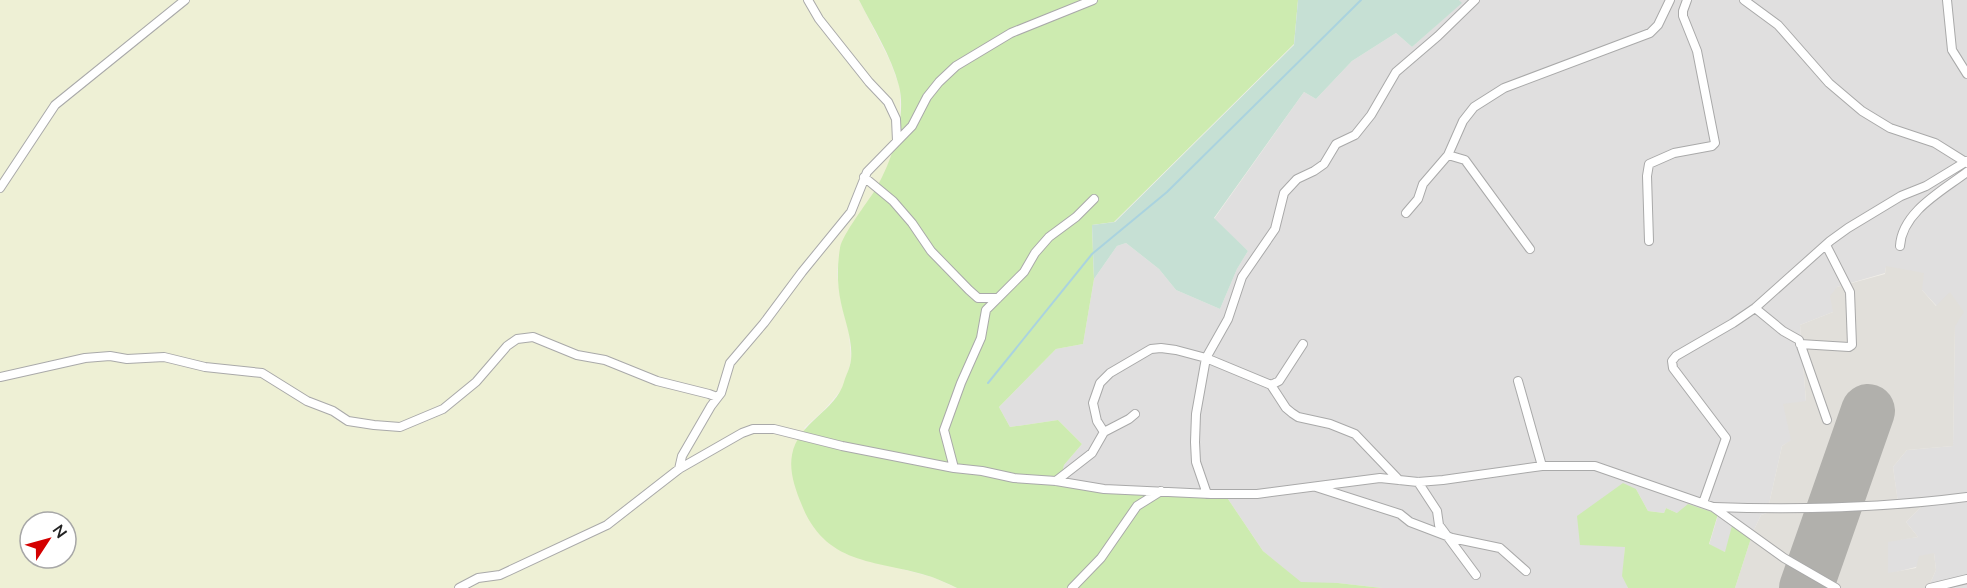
<svg xmlns="http://www.w3.org/2000/svg" width="1967" height="588" viewBox="0 0 1967 588" font-family="Mulish,sans-serif">
	<rect width="100%" height="100%" fill="#f2efe9"/>
	<path fill="#e0dfdf" d="M1459 0H1967V588H1928L1936 570 1934 553 1916 567 1888 574V541L1918 537 1906 522 1922 506 1920 497 1899 510 1893 467 1907 450 1953 446 1955 326 1922 290 1886 267 1885 273 1837 287 1833 312 1800 325 1806 402 1792 440 1782 446 1767 513 1761 515 1753 532 1725 552 1709 545 1718 515 1677 513 1666 508 1664 513 1648 511 1636 489 1625 547 1623 576 1628 588H1382L1338 583H1301L1263 551 1228 499 1060 482 1064 465 1082 444 1058 420 1010 427 999 407 1056 349 1083 344 1094 279 1117 246 1126 243 1159 269 1176 290 1220 309 1237 269 1248 251 1214 219 1304 92 1316 99 1352 61 1396 33 1412 47 1461 3Z"/>
	<path fill="#e1dfda" d="M1886 266 1924 273 1922 290 1936 306 1950 292 1964 312 1955 326 1953 446 1907 450 1893 467 1899 509 1921 496 1922 506 1906 522 1918 537 1888 542V573L1916 568 1919 556 1934 553 1936 570 1928 588H1735L1753 532 1761 515 1767 513 1782 446 1791 440 1783 404 1806 401 1800 325 1833 312 1830 296 1837 287 1885 274Z"/>
	<path fill="#eef0d5" fill-rule="evenodd" d="M0 0H859L890 61 900 88V117L895 144 886 172 841 245 837 273 841 302 849 333 851 361 843 388 824 410 804 428 902 569 932 577 957 588H0ZM30 522H66V558H30Z"/>
	<path fill="#cdebb0" d="M859 0H1298L1294 44 1114 222 1092 225 1094 279 1083 344 1056 349 999 407 1010 427 1058 420 1082 444 1064 465 1060 482 1228 499 1263 551 1301 582 1338 583 1382 588H957C949 584 940 580 932 577 878 559 826 568 801 503 795 488 789 471 792 455 798 422 836 411 844 382 846 375 850 368 851 360 853 340 845 322 841 303 837 284 837 267 840 248 842 235 867 203 875 190 891 164 907 117 899 86 891 55 873 28 859 0Z
		M1623 483 1636 489 1648 511 1664 513 1666 508 1677 513 1688 504 1718 514 1709 544 1725 552 1733 522 1753 532 1735 588H1628L1622 576 1625 547 1580 545 1577 516Z"/>
	<path fill="#c6e0d4" d="M1298 0H1459L1462 3 1412 47 1396 33 1352 61 1316 99 1304 92 1214 218 1248 251 1237 269 1220 309 1176 290 1159 269 1126 243 1117 246 1094 279 1092 225 1115 222 1294 45Z"/>
	<g fill="none" stroke-linecap="round" stroke-linejoin="round">
		<path stroke="#aad3df" stroke-width="2" d="M988 383 1092 254 1167 192 1361 0"/>
		<path stroke="#b1b0ac" stroke-width="54" d="M1806 588 1868 411"/>
		<defs>
			<path id="minor" d="M808 0 819 19 869 82 888 102 896 119 897 141
				M1744 0 1778 25 1829 83 1862 111 1890 128 1935 143 1967 163
				M1947 0 1952 50 1967 74
				M1448 155 1465 160 1530 249
				M864 177 893 201 912 223 931 251 969 290 978 298H998
				M0 188 55 105 185 0
				M1406 213 1418 199 1423 184 1448 155 1463 121 1474 107 1504 88 1650 33 1658 25 1670 0
				M1649 241 1647 176 1649 164 1674 153 1712 146 1715 143 1697 51 1683 16V11L1687 0
				M1900 246C1902 212 1942 191 1967 172
				M1755 308 1783 331 1799 340 1827 420
				M1800 344 1849 347 1852 345 1850 292 1826 245
				M0 377 85 358 110 356 127 359 164 357 205 367 262 373 307 401 333 411 348 421 374 425 400 427 443 409 476 382 507 346 517 339 533 337 577 355 605 360 657 381 709 394 717 397
				M1518 381 1542 466
				M1271 385 1279 381 1303 344
				M1104 432 1097 421 1093 403 1100 383 1110 373 1151 349 1161 348 1176 350 1206 358 1271 385 1286 408 1292 413 1298 417 1330 424 1355 434 1399 480
				M954 468 944 430 961 383 981 338 986 310 1024 272 1035 253 1049 237 1076 217 1094 199
				M679 469 682 456 711 406 721 393 730 363 764 323 802 272 851 212 867 172 912 126 927 97 939 82 956 66 1011 33 1093 0
				M1056 481 1092 453 1104 432 1129 419 1135 414
				M1418 482 1437 511 1439 525 1476 575
				M1316 487 1400 514 1410 522 1452 538 1500 548 1526 571
				M1207 494 1196 462 1195 442 1196 414 1206 358 1228 319 1242 277 1275 229 1284 193 1297 179 1314 171 1324 164 1336 144 1355 135 1371 115 1396 72 1438 36 1475 0
				M1703 503 1726 438 1673 368 1672 361 1676 356 1733 323 1755 308 1830 241 1848 228 1901 196 1926 186 1967 161
				M1714 507C1798 510 1883 508 1967 497
				M459 588 478 578 500 575 607 525 679 469 742 433 753 429H774L842 446 954 468 982 471 1014 478 1056 481 1104 489 1211 494H1257L1380 478 1418 482 1443 480 1542 466H1595L1713 507 1784 558 1836 588
				M1072 588 1101 558 1137 506 1161 491
				M1930 588 1967 579"/>
		</defs>
		<use href="#minor" stroke="#a9a9a9" stroke-width="10"/>
		<use href="#minor" stroke="#fff" stroke-width="8"/>
	</g>
	<g transform="translate(48 540) rotate(54)"><circle r="28" fill="#ffffff" stroke="#a7a7a7" stroke-width="1.5"/>
	<path d="M0-4.5L10 22L0 15L-10 22Z" fill="#d40000"/>
	<text y="-9" font-size="16" font-weight="bold" text-anchor="middle" fill="#222222">N</text>
	</g>
</svg>
